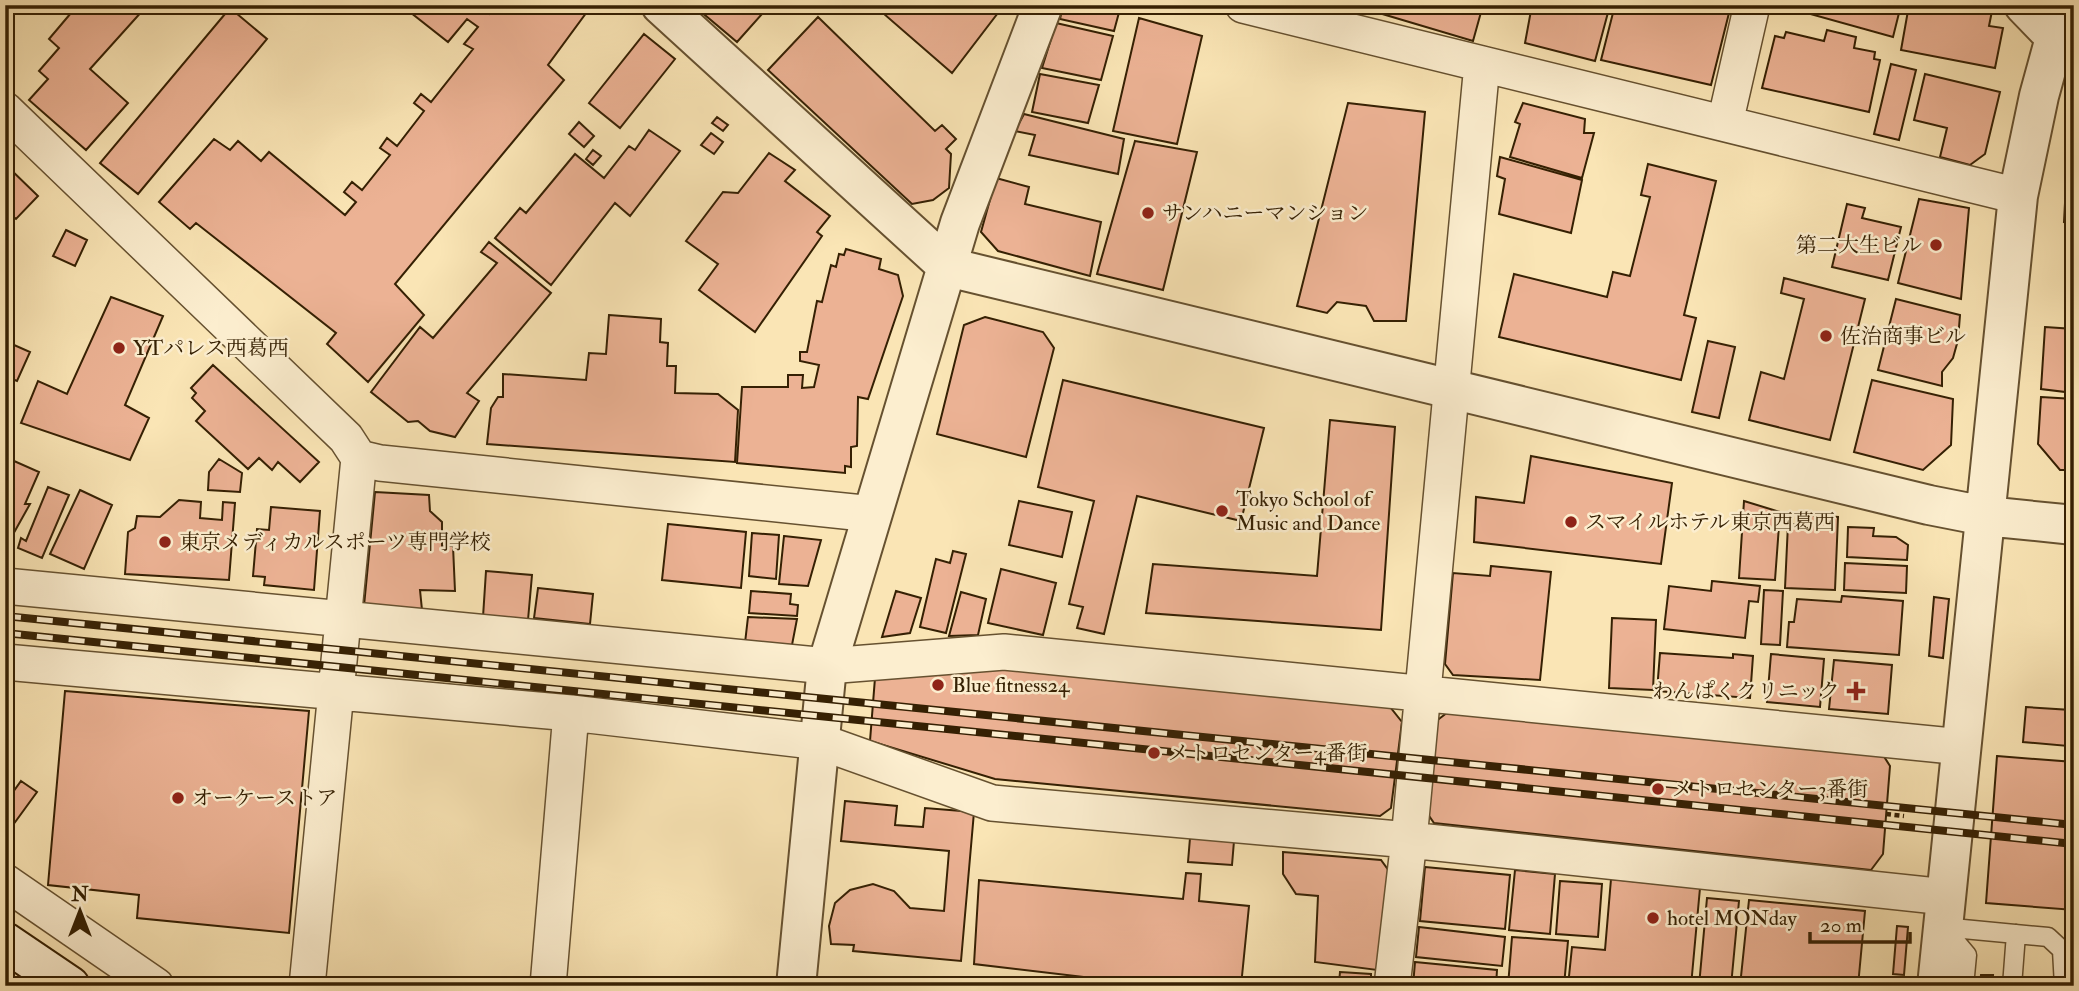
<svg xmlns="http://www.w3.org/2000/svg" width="2079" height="991" viewBox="0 0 2079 991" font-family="'IM FELL Double Pica','Noto Serif JP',serif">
	<rect width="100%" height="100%" fill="#fae5b5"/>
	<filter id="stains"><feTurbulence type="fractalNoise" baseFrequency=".00286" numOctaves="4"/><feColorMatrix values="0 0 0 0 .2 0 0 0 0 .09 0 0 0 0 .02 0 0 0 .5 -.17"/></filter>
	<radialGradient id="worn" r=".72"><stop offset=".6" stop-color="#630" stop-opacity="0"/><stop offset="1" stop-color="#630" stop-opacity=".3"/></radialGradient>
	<path fill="#ecb294" stroke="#352003" stroke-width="2" d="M62 5H140L144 9 90 69 128 103 86 150 29 100 48 79 39 71 59 48 49 39 71 13Z
		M401 5H475L489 14 495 5H592L548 65 564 80 395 284 424 315 368 382 327 344 336 333 196 223 190 229 159 202 214 139 230 150 238 141 261 161 269 152 345 215 356 202 344 192 352 182 362 190 390 155 380 148 387 138 397 146 424 111 414 103 421 94 431 102 473 49 464 44 478 27 467 19 448 42Z
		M693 5H770L737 42Z
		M892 5H1004L952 73 884 14Z
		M1063 5H1121L1114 31 1060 19Z
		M1381 5H1483L1473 41 1379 13Z
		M1532 5H1610L1595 61 1525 43Z
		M1615 5H1731L1711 85 1601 60Z
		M1778 5H1901L1893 37Z
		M1909 5H1960L1992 11 1989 26 2003 28 1995 68 1901 50Z
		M230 8 267 39 138 194 100 163Z
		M818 17 935 131 942 125 956 139 946 149 951 154 949 188 933 200 912 204 768 70Z
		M1139 18 1202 36 1177 144 1113 131Z
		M1056 23 1113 36 1101 80 1042 68Z
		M1827 30 1856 37 1854 48 1875 52 1874 59 1880 60 1869 112 1762 88 1775 36 1784 38 1786 32 1824 41Z
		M644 34 675 59 620 128 589 103Z
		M1891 64 1916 70 1899 140 1874 134Z
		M1040 74 1099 85 1088 123 1032 112Z
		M1925 74 2000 92 1985 154 1970 165 1940 157 1947 128 1914 120Z
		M1348 103 1425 112 1406 321H1374L1366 306 1337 302 1327 313 1297 306Z
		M1523 103 1585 119 1584 133H1594L1582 178 1510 157 1520 124 1515 122Z
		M1024 114 1124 139 1118 174 1029 155 1035 135 1015 131Z
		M717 117 728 125 723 131 712 123Z
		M579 122 594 136 584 147 569 134Z
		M649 130 680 151 630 216 615 203 551 285 495 238 520 208 526 213 575 154 604 178 629 146 635 150Z
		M711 133 723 142 714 154 701 145Z
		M1135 141 1197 152 1163 290 1097 274Z
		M593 150 601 156 593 165 586 159Z
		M769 153 795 170 785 181 830 216 817 232 822 236 755 332 699 290 718 264 686 241 723 192 738 193Z
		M1500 157 1582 180 1571 233 1499 214 1505 179 1497 176Z
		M5 164 38 196 16 219 10 214 5 219Z
		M1648 164 1716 181 1684 315 1696 318 1681 380 1499 337 1514 274 1607 297 1613 272 1630 276 1650 197 1641 195Z
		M996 178 1029 187 1025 204 1101 222 1090 276 998 251 981 232Z
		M1919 199 1969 208 1961 299 1898 283Z
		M2065 203H2074V223L2064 222Z
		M1847 204 1865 208 1862 218 1901 227 1888 280 1832 267Z
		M66 230 87 240 75 266 53 256Z
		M489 242 551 293 467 393 479 401 455 437 430 431 418 421 408 422 371 392 420 327 433 338 497 263 481 252Z
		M846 249 881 259 879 269 898 275 903 296 868 399 858 397 857 446 851 447V467L845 466V473L737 463 742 387H788V375H803L802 388 814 387 819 365 800 361V352H807L817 301 822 302 831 265 836 267 839 254 844 255Z
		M1784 278 1865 299 1830 440 1749 420 1761 372 1784 379 1804 299 1781 293Z
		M111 297 163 316 125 405 149 418 130 460 21 423 38 381 67 394Z
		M1896 299 1960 315 1958 340 1953 358 1942 372V386L1878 370Z
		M609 315 661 319 660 342 668 343 667 366H676L675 393 718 394 738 410 735 462 487 444 491 408 498 397H503V374L586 380 589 353 606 354Z
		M985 317 1043 332 1054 348 1026 457 937 434 964 325Z
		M2045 327 2074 329V393L2041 389Z
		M5 341 30 352 17 381 5 376Z
		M1708 341 1735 347 1719 418 1692 412Z
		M213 365 319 462 300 482 278 462 272 470 259 458 248 469 196 421 205 411 192 398 196 393 191 388Z
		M1063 380 1264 428 1241 521 1137 496 1104 634 1077 628 1083 607 1069 604 1094 501 1038 487Z
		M1872 380 1953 399 1951 445 1923 470 1854 452Z
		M2041 397 2074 399V470H2060L2038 444Z
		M1330 420 1395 427 1381 630 1146 613 1153 564 1317 576Z
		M1531 456 1672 483 1661 564 1474 542 1476 497 1524 503Z
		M5 457 39 472 25 504H30L11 538 5 536Z
		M219 459 242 473 240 492 208 490 209 472Z
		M48 487 69 495 42 558 18 548 21 538 26 541Z
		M80 490 112 505 84 569 50 554Z
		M375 492 429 495 430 511 442 522V546H453L455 591 420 590 422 610 364 606Z
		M179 500 201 502 200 518 222 520 223 502 235 503 229 580 125 574 128 532 135 528 137 516 160 517Z
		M1019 501 1072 512 1062 557 1009 545Z
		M1744 501 1780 512 1775 580 1739 578Z
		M271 507 320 511 314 590 264 585 265 577 253 576 257 529 269 530Z
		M1809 515 1838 517 1835 590 1785 588 1788 524 1808 525Z
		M668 524 746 532 741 588 662 580Z
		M1848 527 1874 528 1873 536 1896 537 1908 545 1907 560 1847 557Z
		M752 533 779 535 776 579 749 576Z
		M784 536 821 540 808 586 779 584Z
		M953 551 966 554 946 633 920 627 936 559 950 563Z
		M1845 563 1907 566 1906 593 1844 590Z
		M1491 566 1551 572 1540 680 1453 675 1445 664 1453 573 1490 576Z
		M1001 569 1056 583 1043 635 988 623Z
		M486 571 532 575 528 620 483 617Z
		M1712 581 1760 586 1758 602 1749 601 1745 638 1664 629 1669 586 1711 591Z
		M538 588 593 594 590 624 534 618Z
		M1764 590 1783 591 1780 645 1761 644Z
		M751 591 791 594 790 604 798 605 797 616 749 613Z
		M896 591 921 598 910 633 882 637Z
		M961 592 986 599 978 635 949 636Z
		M1842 596 1903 601 1899 655 1787 647 1789 622H1794L1797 599 1841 602Z
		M1934 597 1949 599 1943 658 1929 656Z
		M748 617 797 619 792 645 745 643Z
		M1612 618 1656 620 1653 690 1609 688Z
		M1660 653 1733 658V654L1753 656 1750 698 1657 691Z
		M1771 654 1824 659 1820 707 1767 702Z
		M1834 660 1892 665 1888 714 1829 709Z
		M999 668 1390 707 1402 722 1391 808 1380 816 995 779 870 741 875 678Z
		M65 691 309 711 289 933 137 918 139 895 48 885Z
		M2026 707 2071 710 2068 746 2023 742Z
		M1448 712 1883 755 1890 766 1883 854 1871 870 1434 823 1425 810 1435 722Z
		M1997 756 2074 762V910L1986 903Z
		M21 781 37 792 5 836V786L13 792Z
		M845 801 897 806 895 825 923 827 925 808 974 812 961 961 853 951 854 945 831 944 829 926 835 903 850 890 873 884 894 891 910 908 944 911 949 851 841 841Z
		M1190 838 1234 841 1232 865 1188 862Z
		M1283 852 1381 860 1389 871 1377 970 1315 962 1318 896 1296 894 1283 874Z
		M1425 867 1510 875 1505 929 1420 921Z
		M1515 870 1555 874 1550 934 1509 930Z
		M1186 873 1201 874 1199 901 1249 906 1241 986H1160L974 964 979 880 1183 899Z
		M1611 879 1700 888 1691 986 1593 978V986H1568L1572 947 1605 950Z
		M1560 881 1602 884 1598 937 1556 934Z
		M1707 898 1739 901 1731 986H1699Z
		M1749 900 1865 911 1858 986H1740Z
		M1897 926 1908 927 1904 975 1893 974Z
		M1419 927 1505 937 1502 966 1416 957Z
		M1512 937 1568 941 1564 986H1508Z
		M1415 962 1497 970 1496 986H1413Z
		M1340 972 1371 974V986H1257L1258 978 1339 983Z
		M1981 975H1993L1992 986H1980Z"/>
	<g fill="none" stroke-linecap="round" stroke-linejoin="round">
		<defs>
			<path id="service" d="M1942 927 2048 937 2062 950 2064 986
				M1945 929 1967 955 1964 986
				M2012 986 2016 934"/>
			<path id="minor" d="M1243 5 2018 196
				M5 110 346 438 359 458 380 463 873 514
				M1725 123 1752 5
				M5 586 827 666 1004 652 1962 747
				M5 662 571 713 821 742 992 803 1409 840 1946 897
				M5 882 156 986
				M307 986 359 458
				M548 986 571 713
				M1392 986 1409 840 1482 64"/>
			<path id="tertiary" d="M661 5 948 267 1929 505 1985 516 2074 525
				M2024 5 2054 36
				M796 986 827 666 960 223 1043 5
				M1937 986 2018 196 2039 96 2064 5"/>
			<path id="secondary" d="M5 942 70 986"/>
		</defs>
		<use href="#service" stroke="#665130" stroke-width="21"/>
		<use href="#minor" stroke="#665130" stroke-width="38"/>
		<use href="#tertiary" stroke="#665130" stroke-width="42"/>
		<use href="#secondary" stroke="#352003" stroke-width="42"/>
		<path stroke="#352003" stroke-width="4.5" stroke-dasharray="5 3.5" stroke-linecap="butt" d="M1886 814 1904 816"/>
		<use href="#service" stroke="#fceecf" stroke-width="18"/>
		<use href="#minor" stroke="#fceecf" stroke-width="35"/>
		<use href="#tertiary" stroke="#fceecf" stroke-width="38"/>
		<use href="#secondary" stroke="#fceecf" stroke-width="38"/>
		<defs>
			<path id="rail" d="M5 616 2074 825
				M5 633 2074 844"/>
		</defs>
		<use href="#rail" stroke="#352003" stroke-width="8"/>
		<use href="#rail" stroke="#fceecf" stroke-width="5" stroke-dasharray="16" stroke-linecap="butt"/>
	</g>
	<g fill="#8f2418" stroke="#fceecf" stroke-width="2.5">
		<circle cx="1148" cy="213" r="7"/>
		<circle cx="1936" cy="245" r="7"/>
		<circle cx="1826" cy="336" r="7"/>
		<circle cx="119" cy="348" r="7"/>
		<circle cx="1222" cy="511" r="7"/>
		<circle cx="1571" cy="522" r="7"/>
		<circle cx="165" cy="542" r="7"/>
		<circle cx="938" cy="685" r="7"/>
		<path d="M1852.5 680.5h7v7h7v7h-7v7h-7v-7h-7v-7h7z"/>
		<circle cx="1154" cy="753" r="7"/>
		<circle cx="1658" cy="789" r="7"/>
		<circle cx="178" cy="798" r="7"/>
		<circle cx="1653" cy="918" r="7"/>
	</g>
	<g text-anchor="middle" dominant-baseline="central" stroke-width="5" stroke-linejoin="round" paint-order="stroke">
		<g font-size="21" fill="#352003" stroke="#fceecf" text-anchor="start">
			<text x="1162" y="213">サンハニーマンション</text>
			<text x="1922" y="245" text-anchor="end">第二大生ビル</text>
			<text x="1840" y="336">佐治商事ビル</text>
			<text x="133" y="348">YTパレス西葛西</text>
			<text x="1236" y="499">Tokyo School of<tspan x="1236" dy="24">Music and Dance</tspan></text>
			<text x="1585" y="522">スマイルホテル東京西葛西</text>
			<text x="179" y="542">東京メディカルスポーツ専門学校</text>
			<text x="952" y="685">Blue fitness24</text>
			<text x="1840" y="691" text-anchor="end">わんぱくクリニック</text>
			<text x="1168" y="753">メトロセンター4番街</text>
			<text x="1672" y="789">メトロセンター3番街</text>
			<text x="192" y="798">オーケーストア</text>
			<text x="1667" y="918">hotel MONday</text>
		</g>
	</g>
	<rect width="2079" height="991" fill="none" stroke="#fae5b5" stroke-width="28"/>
	<rect x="7" y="7" width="2065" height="977" fill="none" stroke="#352003" stroke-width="3.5"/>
	<rect x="14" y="14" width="2051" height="963" fill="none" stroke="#352003" stroke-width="2"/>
	<g transform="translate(80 911)" stroke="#fceecf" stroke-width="5" paint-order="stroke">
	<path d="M0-5L12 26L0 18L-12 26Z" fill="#352003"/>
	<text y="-10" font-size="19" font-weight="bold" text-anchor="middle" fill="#352003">N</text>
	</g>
	<path d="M1810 932v10h100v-10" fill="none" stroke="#352003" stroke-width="3.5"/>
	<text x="1820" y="932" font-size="21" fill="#352003" stroke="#fceecf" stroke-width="5" paint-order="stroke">20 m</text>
	<rect width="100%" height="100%" filter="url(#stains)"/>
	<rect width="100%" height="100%" fill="url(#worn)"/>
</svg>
